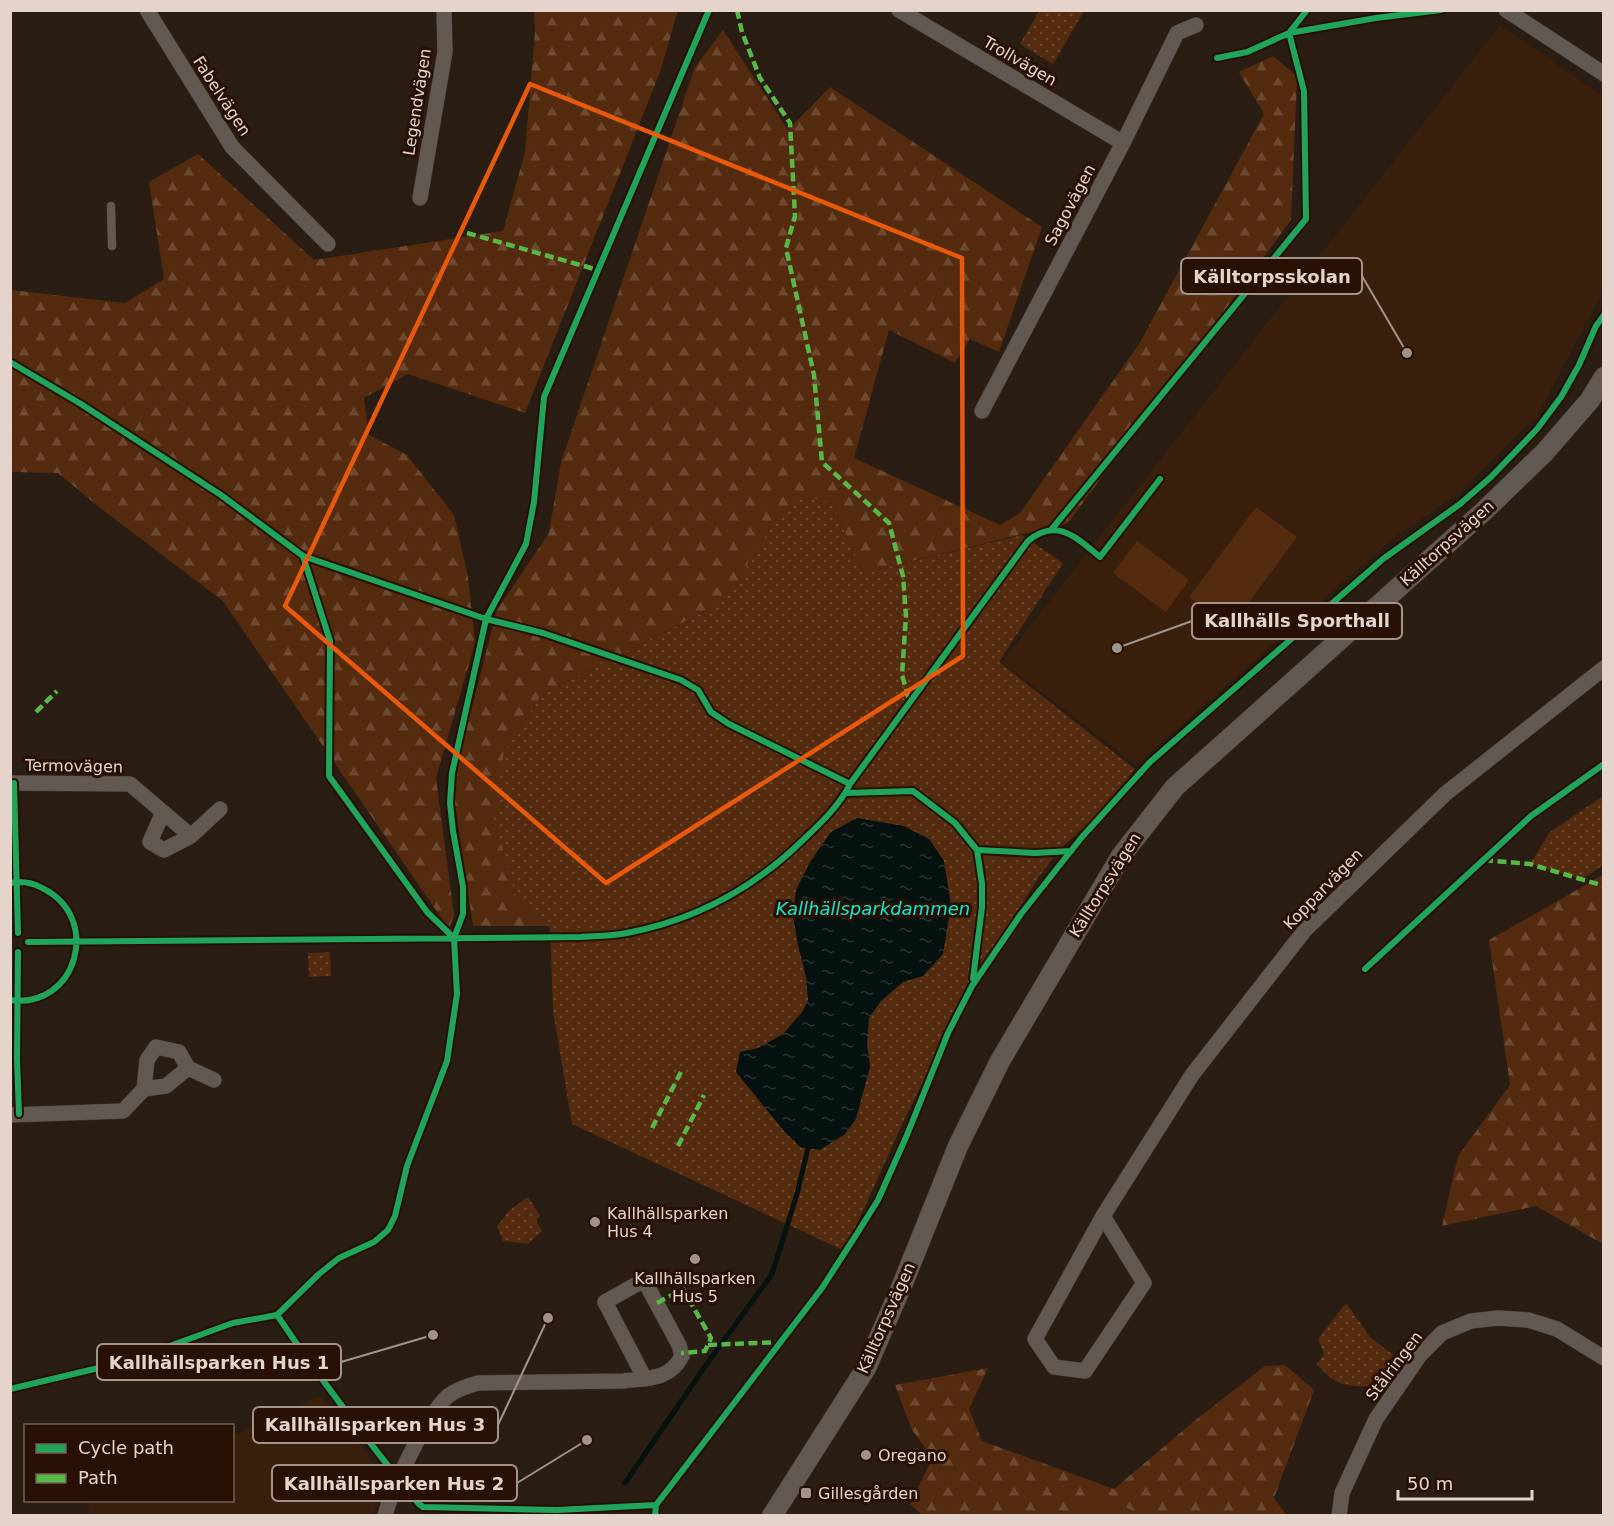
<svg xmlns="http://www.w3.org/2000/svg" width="1614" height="1526" viewBox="0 0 1614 1526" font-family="'DejaVu Sans',sans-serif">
	<defs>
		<pattern id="forest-firs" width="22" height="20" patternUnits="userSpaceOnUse" patternTransform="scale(1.5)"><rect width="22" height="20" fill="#542b0e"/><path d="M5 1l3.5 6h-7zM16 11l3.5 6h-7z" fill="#6c4930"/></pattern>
		<pattern id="park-dots" width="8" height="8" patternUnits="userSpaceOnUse" patternTransform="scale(1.5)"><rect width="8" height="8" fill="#542b0e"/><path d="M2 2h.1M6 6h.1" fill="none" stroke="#6c4930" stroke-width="1.8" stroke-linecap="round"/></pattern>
		<pattern id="water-ripples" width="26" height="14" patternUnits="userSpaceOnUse" patternTransform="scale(1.5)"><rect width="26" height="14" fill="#06120f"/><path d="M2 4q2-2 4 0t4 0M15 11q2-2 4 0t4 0" fill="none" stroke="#2a3431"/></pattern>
	</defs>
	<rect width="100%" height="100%" fill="#2a1d14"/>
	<path fill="#3a1f0c" d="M1500 25 1603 96V291L1538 415 1457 495 1391 540 1136 765 1002 662Z
		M322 1395 384 1476 374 1515H89V1501L232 1500 233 1436Z"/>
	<path fill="url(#forest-firs)" d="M534 11H678L660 72 525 413 408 374 364 398 369 435 407 455 454 515 468 577 475 643 436 778 454 915 449 929 223 601 99 507 58 473 11 472V290L125 303 164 279 149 182 198 154 314 260 503 231 525 152 535 32Z
		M723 30 788 130 830 87 1042 227 999 352 970 339 955 363 889 330 854 458 1000 525 1020 513 1139 344 1264 114 1239 72 1273 56 1297 76 1291 220 1068 523 863 573 832 503 744 579 737 588 741 593 542 694 504 752 517 900 550 926H473L452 784 497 610 549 533 561 462 695 67Z
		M1603 875V1244L1536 1206 1442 1226 1458 1156 1510 1085 1489 940Z
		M1285 1365 1314 1390 1274 1498 1286 1514 1301 1515H922L910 1504 930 1463 926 1449 912 1430 895 1385 988 1368 969 1409 982 1441 1114 1489 1193 1422 1265 1366Z"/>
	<path fill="url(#park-dots)" d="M1039 11H1084L1053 64 1020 44Z
		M800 494 836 505 835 510 863 573 1022 535 1063 563 999 662 1135 769 1101 812 1060 849 1038 878 968 990 899 1131 845 1251 572 1124 553 1010 550 926 517 900 494 818 504 752 542 694 706 611 737 588 744 579 749 557Z
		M1603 796V865L1583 879 1530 864 1550 832Z
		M330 952 331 976 309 977 308 953Z
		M528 1197 540 1216 536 1220 542 1231 528 1244 503 1241 497 1226 510 1210Z
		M1346 1303 1370 1337 1393 1355 1374 1386C1347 1387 1335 1386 1317 1364L1324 1354 1318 1339Z"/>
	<path fill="#542b0e" d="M1256 507 1297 537 1230 628 1189 597Z
		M1137 541 1189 580 1166 612 1113 573Z
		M1099 1488 1138 1515H1079Z"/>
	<path fill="url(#water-ripples)" d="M857 818 904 826 929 839 944 861 951 905 943 954 923 976 903 982 881 1001 869 1018 867 1043 870 1067 856 1119 845 1134 820 1150 800 1147 784 1131 736 1072 740 1052 758 1048 783 1034 803 1011 808 1000 806 977 798 945 793 917 796 890 810 862 831 832Z"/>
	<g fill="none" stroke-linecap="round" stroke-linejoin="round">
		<path stroke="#06120f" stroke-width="5" d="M625 1483 706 1365 772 1274 797 1194 808 1148"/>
		<defs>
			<path id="service" d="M111 206 112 246"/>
			<path id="minor" d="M147 10 232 147 328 244
				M899 10 1123 143
				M1506 10 1604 74
				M420 198 445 52 444 10
				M982 411 1123 143 1177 33 1196 25
				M10 783 130 784 191 836 220 809
				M163 812 150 842 164 850 191 836
				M188 1068 214 1080
				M10 1115 123 1111 144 1089 166 1086 188 1068 179 1052 156 1047 147 1060 144 1089
				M1103 1216 1144 1283 1085 1371 1054 1367 1035 1339 1103 1216 1192 1075 1305 930 1445 794 1604 668
				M385 1516C392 1487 427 1415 448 1396 457 1389 467 1386 478 1383L623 1381C648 1378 670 1380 682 1356L679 1345 644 1280 605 1302 645 1379
				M1339 1516 1342 1493 1376 1419 1420 1355 1442 1333 1471 1321 1498 1318 1528 1320 1557 1329 1604 1358"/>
			<path id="tertiary" d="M772 1516 866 1368 903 1283 958 1146 1000 1061 1121 856 1175 787 1484 511 1545 452 1590 400 1604 377"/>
		</defs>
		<use href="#service" stroke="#443a33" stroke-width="9"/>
		<use href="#minor" stroke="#443a33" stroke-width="16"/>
		<use href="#tertiary" stroke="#443a33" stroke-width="21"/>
		<use href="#service" stroke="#635953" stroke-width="8"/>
		<use href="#minor" stroke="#635953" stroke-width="15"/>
		<use href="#tertiary" stroke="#635953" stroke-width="20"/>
		<path stroke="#58b947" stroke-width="4.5" stroke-dasharray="9 4.5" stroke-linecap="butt" d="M737 10 742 32 760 78 790 123 795 216 786 248 814 375 822 462 889 523 903 576 906 616 902 675 910 703
			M467 233 598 270
			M36 712 57 691
			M1484 860 1530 864 1604 886
			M652 1128 681 1072
			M678 1146 704 1095
			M657 1303 683 1289 711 1338 705 1351 681 1353
			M708 1345 780 1342"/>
		<defs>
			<path id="cycleway" d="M1217 58 1247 52 1289 33 1307 10
				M10 362 81 404 221 495 303 556 486 619 543 633 681 680 698 690 711 712 729 724 850 784
				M1051 530 1306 219 1304 91 1289 33 1376 18 1441 10
				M303 556 330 641 329 776 427 912 454 938
				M14 783 18 933
				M846 793 913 791 955 823 977 850 982 884V907L973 979
				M977 850 1035 853 1071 851
				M10 883C21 881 33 883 42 888 103 917 77 1010 10 1000
				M28 942 581 937C596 936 612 936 627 933 696 920 753 889 803 840 820 824 840 805 850 784L1028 541C1057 517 1077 538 1100 557L1160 479
				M18 952 17 1059 19 1114
				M1365 969 1531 816 1604 764
				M10 1389 128 1361 233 1323 277 1315
				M656 1505 557 1510 423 1507 419 1504C369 1443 321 1380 277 1315L319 1274 339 1258 374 1242 388 1230 395 1216 407 1166 447 1061 457 994 454 938 463 914V887L453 831 450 803 452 773 486 619 526 544 534 502 544 397 709 10
				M655 1516 656 1505 822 1288 858 1232 878 1200 907 1135 948 1033 972 986 1021 914 1082 837 1150 762 1383 559 1460 504 1491 477 1537 429 1561 397 1579 365 1596 326 1604 315"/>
		</defs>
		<use href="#cycleway" stroke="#281104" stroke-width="10"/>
		<use href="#cycleway" stroke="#20a55d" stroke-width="6"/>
	</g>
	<path fill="none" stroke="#e8590c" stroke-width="4.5" stroke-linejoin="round" d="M530 84 962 258 963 656 606 883 285 606Z"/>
	<g fill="#a3948b" stroke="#281104" stroke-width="2">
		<circle cx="595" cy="1222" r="6"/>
		<circle cx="695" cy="1259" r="6"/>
		<circle cx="866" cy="1455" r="6"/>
		<rect x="800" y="1487" width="12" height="12" rx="3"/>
	</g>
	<g text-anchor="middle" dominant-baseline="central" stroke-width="6" stroke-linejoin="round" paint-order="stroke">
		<g font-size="16" fill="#e4d4cb" stroke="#281104">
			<text transform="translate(1020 61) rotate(30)">Trollvägen</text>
			<text transform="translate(222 96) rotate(57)">Fabelvägen</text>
			<text transform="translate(417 102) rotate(-81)">Legendvägen</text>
			<text transform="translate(1070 205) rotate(-62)">Sagovägen</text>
			<text transform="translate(1447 543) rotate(-42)">Källtorpsvägen</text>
			<text transform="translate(74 766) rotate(1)">Termovägen</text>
			<text transform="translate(1105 885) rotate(-58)">Källtorpsvägen</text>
			<text transform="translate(1323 889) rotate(-46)">Kopparvägen</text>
			<text transform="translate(886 1318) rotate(-66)">Källtorpsvägen</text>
			<text transform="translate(1394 1366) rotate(-53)">Stålringen</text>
		</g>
		<g font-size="16" fill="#e4d4cb" stroke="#281104" text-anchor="start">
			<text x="607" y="1213">Kallhällsparken<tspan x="607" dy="18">Hus 4</tspan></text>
			<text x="695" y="1278" text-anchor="middle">Kallhällsparken<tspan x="695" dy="18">Hus 5</tspan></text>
			<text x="878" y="1455">Oregano</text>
			<text x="818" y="1493">Gillesgården</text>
		</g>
		<g font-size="18" font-style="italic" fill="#10ecd3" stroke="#281104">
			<text x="873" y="908">Kallhällsparkdammen</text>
		</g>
	</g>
	<path fill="none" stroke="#a3948b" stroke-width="2" d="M1407 353L1362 276M1117 648L1192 621M433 1335L341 1362M548 1318L498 1425M587 1440L517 1483"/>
	<g fill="#a3948b" stroke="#281104" stroke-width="2">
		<circle cx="1407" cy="353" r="6"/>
		<circle cx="1117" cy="648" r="6"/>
		<circle cx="433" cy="1335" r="6"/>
		<circle cx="548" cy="1318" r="6"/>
		<circle cx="587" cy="1440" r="6"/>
	</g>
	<g fill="#281104" stroke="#a3948b" stroke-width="2">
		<rect x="1181" y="258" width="181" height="36" rx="6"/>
		<rect x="1192" y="603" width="210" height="36" rx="6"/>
		<rect x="97" y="1344" width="244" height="36" rx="6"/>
		<rect x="253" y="1407" width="245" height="36" rx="6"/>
		<rect x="272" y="1465" width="245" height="36" rx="6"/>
	</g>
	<g font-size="18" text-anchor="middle" font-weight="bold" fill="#e4d4cb">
		<text x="1272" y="283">Källtorpsskolan</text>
		<text x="1297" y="627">Kallhälls Sporthall</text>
		<text x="219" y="1369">Kallhällsparken Hus 1</text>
		<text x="375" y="1431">Kallhällsparken Hus 3</text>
		<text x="394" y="1490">Kallhällsparken Hus 2</text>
	</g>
	<rect width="1614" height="1526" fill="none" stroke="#e4d4cb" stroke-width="24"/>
	<rect x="24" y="1424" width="210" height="78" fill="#281104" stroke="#735f54" stroke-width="1.5"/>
	<rect x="36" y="1444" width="30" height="9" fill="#20a55d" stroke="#735f54" stroke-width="1.5"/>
	<text x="78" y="1454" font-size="18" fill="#e4d4cb">Cycle path</text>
	<rect x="36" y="1474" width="30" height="9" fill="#58b947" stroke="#735f54" stroke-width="1.5"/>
	<text x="78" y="1484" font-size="18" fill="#e4d4cb">Path</text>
	<path d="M1398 1490v9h134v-9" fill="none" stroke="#e4d4cb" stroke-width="3"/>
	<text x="1407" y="1490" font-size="18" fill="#e4d4cb" stroke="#281104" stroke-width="4.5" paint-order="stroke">50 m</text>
</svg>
